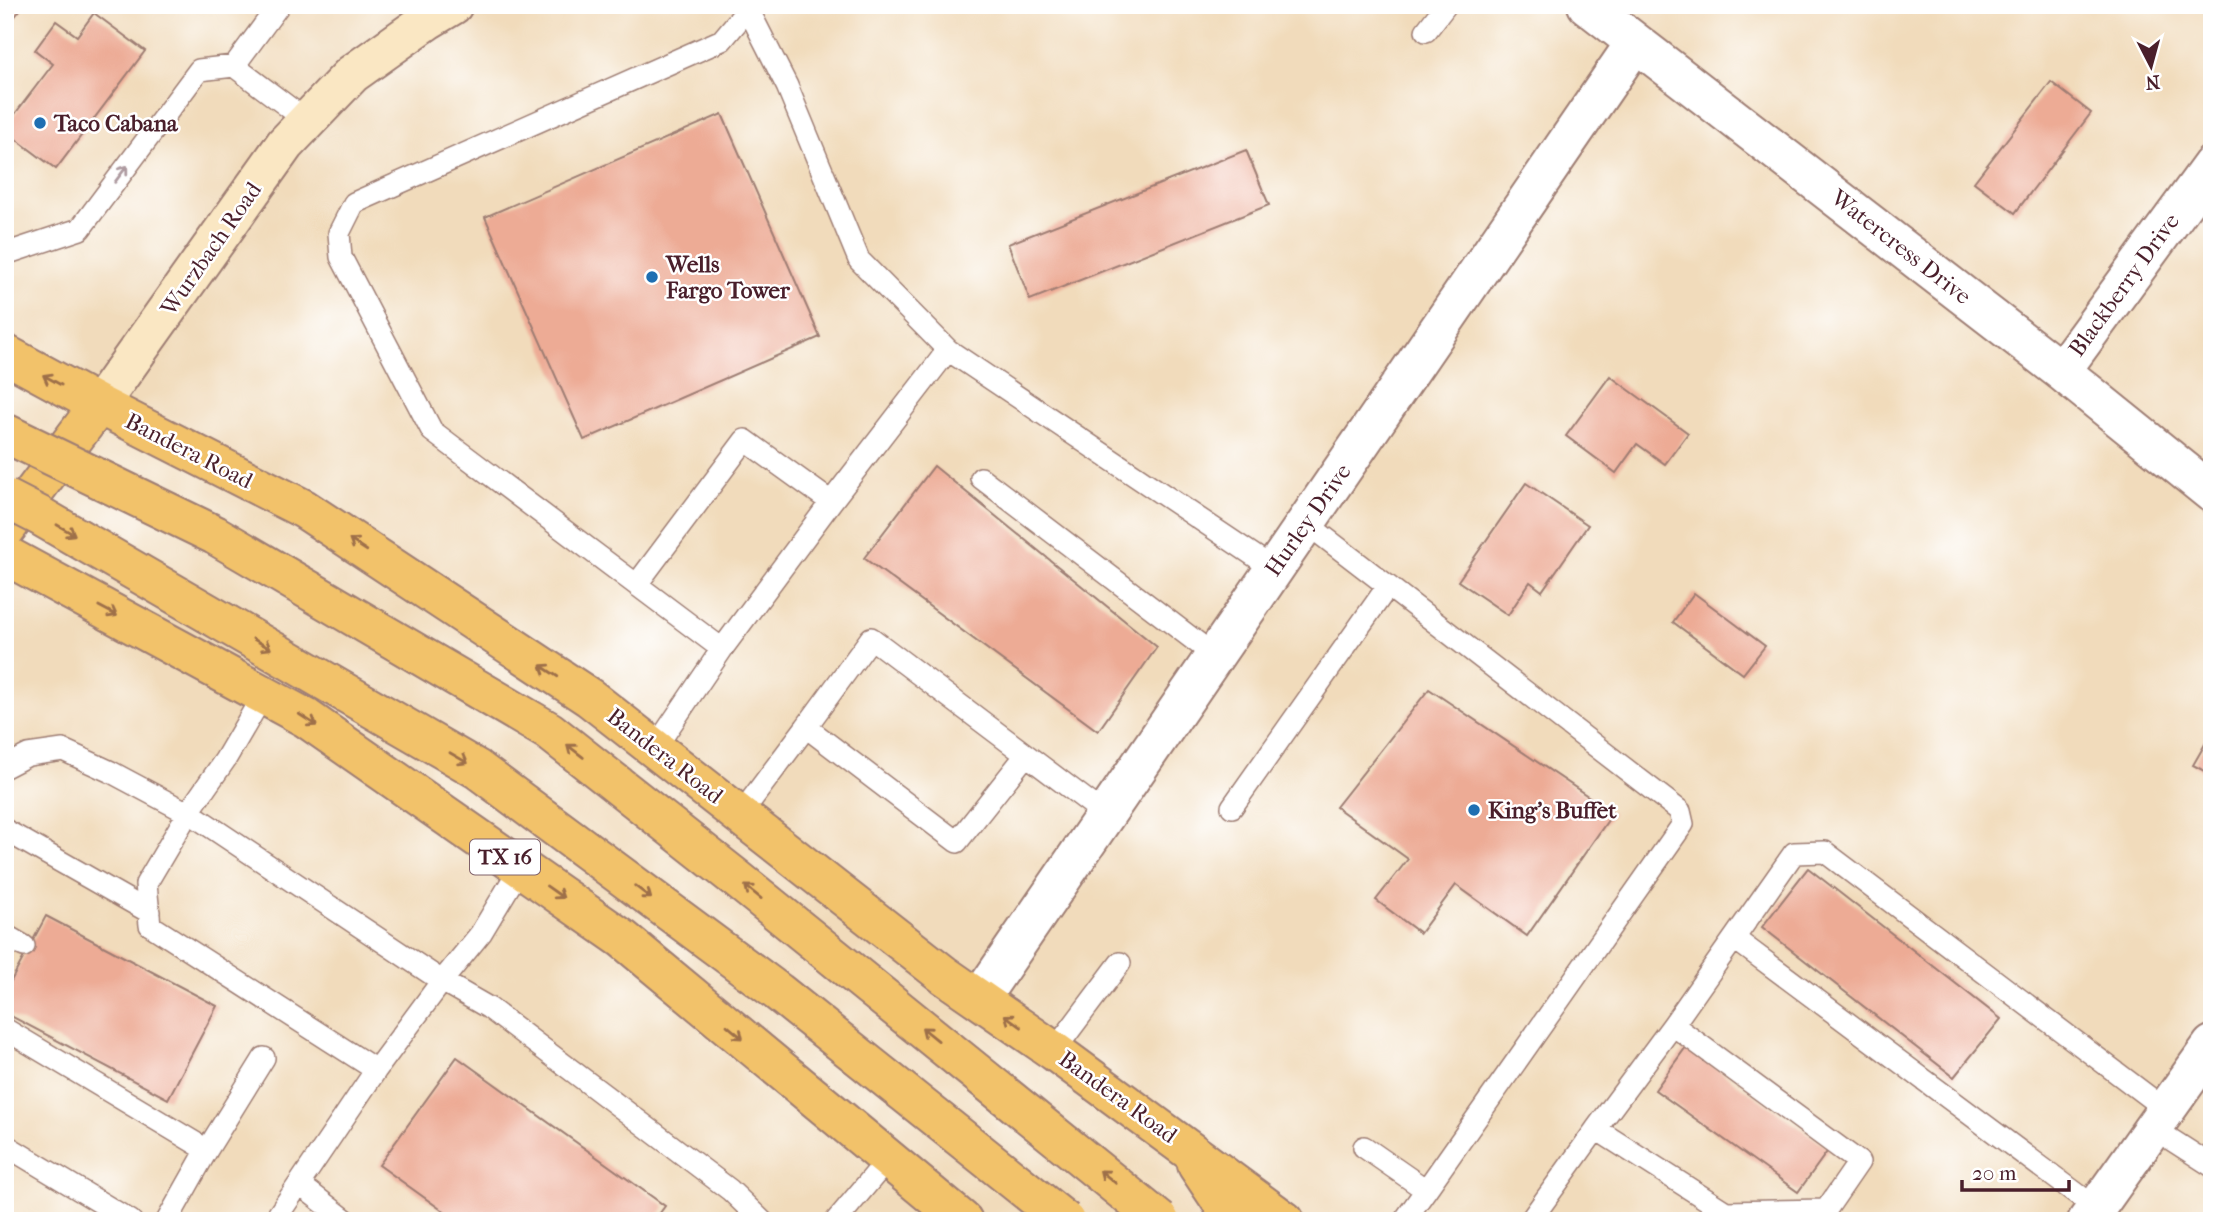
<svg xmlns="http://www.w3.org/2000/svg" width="2217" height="1226" viewBox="0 0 2217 1226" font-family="'IM FELL French Canon',serif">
	<rect width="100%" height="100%" fill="#fff"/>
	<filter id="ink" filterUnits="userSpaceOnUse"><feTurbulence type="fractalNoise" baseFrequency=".0143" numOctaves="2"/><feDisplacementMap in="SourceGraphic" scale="14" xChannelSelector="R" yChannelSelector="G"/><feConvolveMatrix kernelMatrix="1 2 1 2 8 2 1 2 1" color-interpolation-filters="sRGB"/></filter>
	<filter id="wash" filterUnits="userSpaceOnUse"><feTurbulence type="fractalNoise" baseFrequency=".00686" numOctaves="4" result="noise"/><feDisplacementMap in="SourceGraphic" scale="28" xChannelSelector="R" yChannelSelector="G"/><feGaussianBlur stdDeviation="1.57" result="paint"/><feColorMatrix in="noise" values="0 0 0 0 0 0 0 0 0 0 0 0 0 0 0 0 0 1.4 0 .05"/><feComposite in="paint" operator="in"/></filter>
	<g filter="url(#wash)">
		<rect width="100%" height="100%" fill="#f1dbbb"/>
		<g id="blocks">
			<path fill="#edab95" d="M5 5H24L5 29Z
				M94 13 145 51 56 169 5 131V127L53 64 35 50 56 21 77 36Z
				M2051 82 2091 113 2015 213 1974 182Z
				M722 114 820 337 584 440 485 217Z
				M1246 150 1269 205 1030 300 1008 244Z
				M1610 376 1688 433 1665 464 1637 444 1616 473 1566 436Z
				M934 466 1157 647 1098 731 864 558Z
				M1526 483 1588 525 1542 591 1530 582 1508 615 1458 581Z
				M1694 593 1765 646 1743 674 1673 622Z
				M1429 689 1613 813 1527 936 1456 885 1420 933 1376 900 1408 859 1336 807Z
				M2212 732V775L2193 765Z
				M1808 868 2001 1019 1954 1077 1762 927Z
				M46 916 217 1006 168 1099 5 1013V992Z
				M1686 1047 1829 1149 1798 1192 1655 1090Z
				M457 1057 665 1206 654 1221H457L379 1165Z"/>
		</g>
	</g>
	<g filter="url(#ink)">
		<use href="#blocks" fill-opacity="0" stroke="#9e7d73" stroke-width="2"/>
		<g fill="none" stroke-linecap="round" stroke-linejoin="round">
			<defs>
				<path id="lane" d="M279 5 234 66 307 121
					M747 5 748 9 722 40 354 203 339 233 341 257 432 431 722 649 831 502 948 350 1274 569
					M748 9 787 86 859 260 948 350
					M1426 31 1446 5
					M5 254 80 229 199 70 234 66
					M981 478 1215 656
					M1306 523 1388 586
					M637 584 745 440 831 502
					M263 695 225 760 188 813 146 884 150 925 376 1070
					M655 748 722 649
					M1026 755 957 842 806 727 871 638 1106 815
					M5 767 28 755 63 750 111 772 199 819 442 981 489 1008 730 1190 762 1221
					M1232 807 1388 586 1680 811 1683 824 1426 1190
					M740 815 806 727
					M5 830 149 912
					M5 935 24 946
					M1735 939 2096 1208
					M5 1029 207 1150
					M1054 1051 1120 963
					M2153 1128 2212 1166
					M1596 1129 1673 1025
					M5 1145 131 1221
					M1364 1147 1426 1190 1404 1221
					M299 1184 347 1221
					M167 1221 207 1150 264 1058
					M274 1221 376 1070 442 981 481 933 520 868
					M836 1221 888 1159
					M1530 1221 1596 1129 1726 1212 1826 1210 1859 1162 1673 1025 1794 853 1825 852 2166 1110"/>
				<path id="street" d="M1587 5 2061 371 2212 493
					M2061 371 2212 165
					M980 998 1635 43
					M2087 1221 2212 1045"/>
				<path id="secondary" d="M99 405 285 144 352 74 428 20 453 5"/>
				<path id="primary" d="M5 354 99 405 304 509 590 698 944 975 1054 1051 1285 1221
					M5 530 99 405
					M5 555 306 718 623 939 963 1221
					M1197 1165 1227 1210V1221"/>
			</defs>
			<use href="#lane" stroke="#9e7d73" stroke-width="24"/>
			<use href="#street" stroke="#9e7d73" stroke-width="42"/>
			<use href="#secondary" stroke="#9e7d73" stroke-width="42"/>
			<use href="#primary" stroke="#9e7d73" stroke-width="42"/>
			<use href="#lane" stroke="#fff" stroke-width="21"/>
			<use href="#street" stroke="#fff" stroke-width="38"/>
			<use href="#secondary" stroke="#fae7c3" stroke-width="38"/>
			<use href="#primary" stroke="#f2c26a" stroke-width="38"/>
			<defs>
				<path id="highway-bridge" d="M5 433 215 535 549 731 737 879 1160 1221
					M5 498 40 516 477 769 778 992 1065 1221"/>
			</defs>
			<use href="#highway-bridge" stroke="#9e7d73" stroke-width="42" stroke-linecap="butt"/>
			<use href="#highway-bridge" stroke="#f2c26a" stroke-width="38"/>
		</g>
		<defs><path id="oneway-shaft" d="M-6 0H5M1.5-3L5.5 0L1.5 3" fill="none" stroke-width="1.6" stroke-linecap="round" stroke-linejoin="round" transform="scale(1.75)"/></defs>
		<use stroke="#ae9aa0" href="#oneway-shaft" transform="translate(121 174) rotate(-53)"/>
		<g stroke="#9e704a">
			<use href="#oneway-shaft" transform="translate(52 380) rotate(-151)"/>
			<use href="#oneway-shaft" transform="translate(66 530) rotate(30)"/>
			<use href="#oneway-shaft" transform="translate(358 545) rotate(-147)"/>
			<use href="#oneway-shaft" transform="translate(108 611) rotate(28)"/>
			<use href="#oneway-shaft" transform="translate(262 644) rotate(30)"/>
			<use href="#oneway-shaft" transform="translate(549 671) rotate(-147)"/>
			<use href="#oneway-shaft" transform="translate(308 720) rotate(33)"/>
			<use href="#oneway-shaft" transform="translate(575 751) rotate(-142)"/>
			<use href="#oneway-shaft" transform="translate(459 758) rotate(30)"/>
			<use href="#oneway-shaft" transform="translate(555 892) rotate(35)"/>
			<use href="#oneway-shaft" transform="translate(643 892) rotate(37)"/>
			<use href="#oneway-shaft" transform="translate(753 892) rotate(-141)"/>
			<use href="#oneway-shaft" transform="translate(1013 1021) rotate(-144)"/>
			<use href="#oneway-shaft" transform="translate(735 1032) rotate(40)"/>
			<use href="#oneway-shaft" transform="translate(930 1034) rotate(-141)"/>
			<use href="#oneway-shaft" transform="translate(1108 1177) rotate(-141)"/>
		</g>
	</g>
	<g fill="#1f6fb2" stroke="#fff" stroke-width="2.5">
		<circle cx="40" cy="123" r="7"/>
		<circle cx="652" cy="277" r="7"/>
		<circle cx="1474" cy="810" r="7"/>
	</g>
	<g text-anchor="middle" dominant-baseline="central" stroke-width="5" stroke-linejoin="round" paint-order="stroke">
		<rect fill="#fff" stroke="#80626b" stroke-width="2" x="470" y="839.5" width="70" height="35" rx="5"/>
		<g font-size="21" font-weight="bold" fill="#4a1f2b">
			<text x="505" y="857">TX 16</text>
		</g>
		<g font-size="23" font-weight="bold" fill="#4a1f2b" stroke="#fff" text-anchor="start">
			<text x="54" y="123">Taco Cabana</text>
			<text x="666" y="264">Wells<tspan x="666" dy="26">Fargo Tower</tspan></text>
			<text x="1488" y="810">King's Buffet</text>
		</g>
		<g font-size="23" fill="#4a1f2b" stroke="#fff">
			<text transform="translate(1901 247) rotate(38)">Watercress Drive</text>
			<text transform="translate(211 249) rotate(-55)">Wurzbach Road</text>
			<text transform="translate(2124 285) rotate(-54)">Blackberry Drive</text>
			<text transform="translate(189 451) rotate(27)">Bandera Road</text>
			<text transform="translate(1308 520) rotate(-55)">Hurley Drive</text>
			<text transform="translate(665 756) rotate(38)">Bandera Road</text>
			<text transform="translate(1118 1097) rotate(36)">Bandera Road</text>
		</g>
	</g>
	<rect width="2217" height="1226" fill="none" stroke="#fff" stroke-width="28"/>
	<g transform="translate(2151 66) rotate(174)" stroke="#ffffff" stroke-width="5" paint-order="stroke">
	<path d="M0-5L12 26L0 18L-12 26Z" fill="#4a1f2b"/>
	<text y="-10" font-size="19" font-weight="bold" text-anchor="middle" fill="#4a1f2b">N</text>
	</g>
	<path d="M1962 1180v10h107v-10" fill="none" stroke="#4a1f2b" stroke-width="3.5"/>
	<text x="1972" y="1180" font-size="21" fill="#4a1f2b" stroke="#ffffff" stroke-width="5" paint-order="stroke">20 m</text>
</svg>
